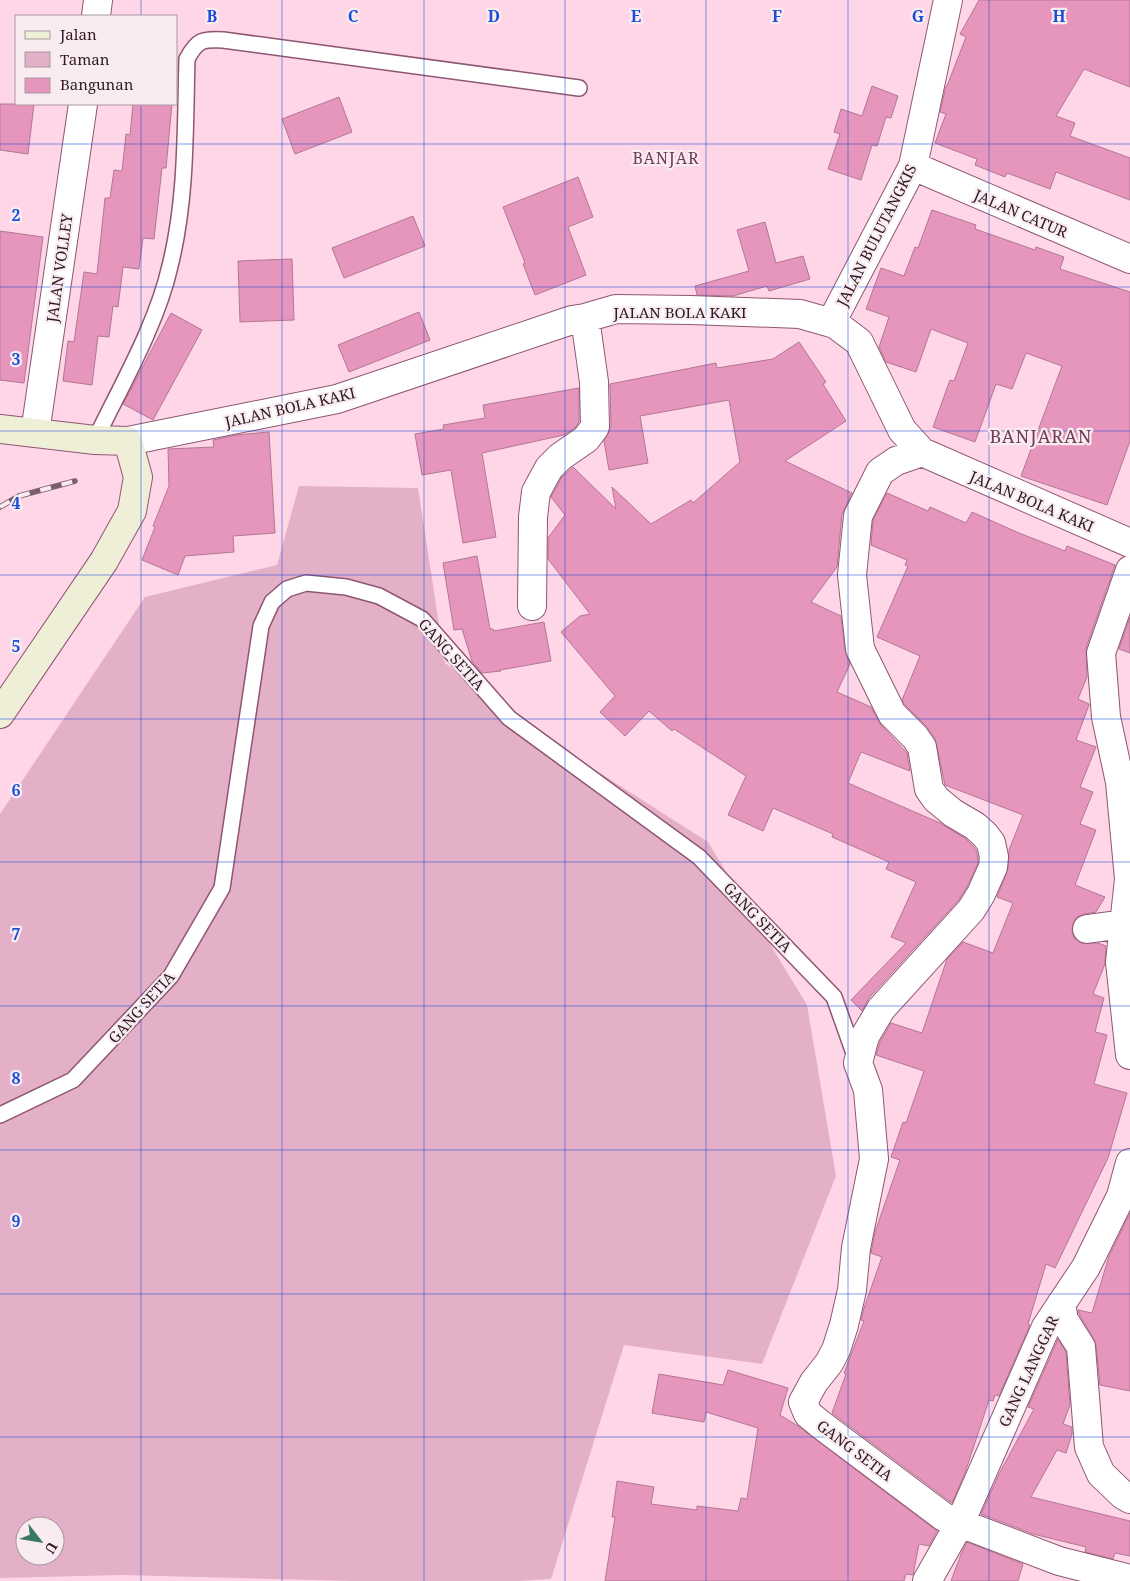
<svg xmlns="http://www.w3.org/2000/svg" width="1130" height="1581" viewBox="0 0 1130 1581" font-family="'Noto Serif',serif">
	<rect width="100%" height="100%" fill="#fed6e7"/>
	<path fill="#e4b0c8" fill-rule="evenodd" d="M299 486 418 488 445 663 567 752 708 842 807 1005 836 1176 762 1364 624 1345 551 1579 519 1581H351L122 1575 0 1578V814L145 597 277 565ZM25 1526H55V1556H25Z"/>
	<path fill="#e695bc" stroke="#b37793" d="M979 0H1130V87L1084 69 1056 116 1075 123 1070 136 1130 158V200L1056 172 1050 189 1007 173 1005 177 975 165 977 159 935 143 946 114 940 112 946 86H947L966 37 960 34Z
		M872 86 898 96 891 118 886 117 877 146 872 145 861 180 828 169 840 134 834 132 841 109 862 116Z
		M339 97 352 132 295 154 282 119Z
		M0 104H34L28 154 0 150Z
		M133 104H172L166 168H162L154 239 143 238 139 269 123 267 118 307 113 306 109 337 98 336 92 385 63 381 68 341 74 342 84 272 97 274 105 198H110L114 170 122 171 126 134 130 135Z
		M578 177 593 217 568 227 586 275 535 295 523 264 525 263 503 207Z
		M932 210 976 225 975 229 1035 250 1036 247 1064 257 1060 269 1130 292V441L1107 505 1021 476 1062 366 1026 353 1012 389 996 384 975 442 933 427 950 380 954 381 968 343 931 329 916 372 886 362 879 347 889 317 866 309 881 268 904 276 915 247 918 248Z
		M413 216 425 246 344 278 332 248Z
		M765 222 776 263 803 256 810 279 769 291 767 286 733 296 697 295 695 286 749 271 737 230Z
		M0 231 43 237 24 383 0 380Z
		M292 259 294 320 240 322 238 261Z
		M419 312 430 340 349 372 338 345Z
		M171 313 202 330 153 420 123 404Z
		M799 342 826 382 823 384 846 421 785 461 852 493 842 514 837 567 811 602 841 616 845 651 850 664 837 692 871 707 881 725 907 753 910 771 861 752 848 783 940 823 966 839 973 846 976 850 978 858V863L967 887 958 901 869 998 862 1011 851 1000 906 943 891 937 916 882 886 869 889 862 832 837 833 834 773 808 763 831 728 815 746 776 674 729 672 731 649 711 625 736 600 712 615 696 561 632 580 616 590 614 548 559V538L565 515 551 497 562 477 573 467 616 509 612 487 651 524 691 500 693 503 740 462 729 400 640 416 648 463 609 470 604 441 611 427 610 384 716 363 717 368 773 359Z
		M579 388V422L575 428 564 435 482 453 496 537 463 543 451 470 422 475 415 434 444 429 443 425 485 418 483 405Z
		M269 432 275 533 233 536 234 552 185 556 178 575 142 560 155 527 153 526 169 486 168 449 214 447 213 440 236 435Z
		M887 493 928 511 930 507 966 523 972 512 1019 533 1065 551 1067 546 1115 565 1086 648 1087 677 1078 699 1089 704V705L1076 740 1096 747 1080 787 1093 792 1080 824 1096 830 1075 885 1105 897 1096 912 1085 914 1077 917 1073 923 1072 931 1074 938 1081 943H1098L1106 946 1105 964 1093 994 1104 998 1095 1032 1107 1035 1094 1084 1127 1093 1108 1158 1055 1268 1046 1264 1028 1324 1030 1325 999 1396 995 1395 993 1401 989 1400 965 1473 952 1503 832 1413 846 1374 844 1373 864 1321 861 1320 864 1308 882 1257 871 1253 875 1232 900 1160 891 1157 903 1122 906 1123 924 1071 876 1055 880 1042 891 1023 922 1033 947 959 963 942 993 953 1013 903 997 897 1008 869 1009 850 1023 815 945 785 935 738 926 726 905 705 902 700 920 656 877 637 908 566 905 565 907 560 871 545 873 520Z
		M477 556 490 629H493L494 631 544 622 551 661 500 670 501 671 482 673 472 661 462 629 454 630 443 563Z
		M1130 617V653L1119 649Z
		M1130 1213V1391L1100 1385 1096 1345 1094 1339 1079 1314 1078 1310 1092 1313 1109 1256Z
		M1058 1339 1066 1352 1070 1405 1063 1424 1072 1427V1434L1066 1453 1057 1450 1031 1497 1130 1521V1556L1115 1553 1113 1559 1085 1552 1086 1547 1033 1534 981 1514 999 1474 1034 1409 1028 1407Z
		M728 1370 788 1388 780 1415 798 1426 937 1531 929 1546 919 1544 913 1575 906 1574 904 1581H605L615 1517H612L617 1481 654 1487 651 1504 697 1510V1506L738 1511 741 1498 747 1499 758 1428 706 1412 704 1422 652 1413 659 1374 723 1385Z
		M967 1542 1023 1564 1018 1581H951L961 1554Z"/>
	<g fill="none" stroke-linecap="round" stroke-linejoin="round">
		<defs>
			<path id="service" d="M95 440C121 386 157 324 170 266 187 198 185 128 187 59 197 40 202 39 223 40L579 88
				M0 1115 73 1080 171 976 222 888 261 626 272 602 287 589 306 583 346 587 379 596 422 619 509 718 699 857 834 997 856 1059"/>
			<path id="minor" d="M96 16 98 0
				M913 166 1130 259
				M831 323 913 166 948 0
				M35 433 83 104
				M128 441 337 399 572 320 585 318 616 309 691 310 800 314 835 324 859 342 902 430 922 452 1130 543
				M922 452 896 461 880 472 858 516 852 575 860 649 892 714 915 737 922 747 929 789 936 799 953 813 975 826 985 835 991 843 994 857 993 867 981 894 971 910 881 1009 865 1036 858 1063 868 1090 874 1159 856 1248 852 1290 844 1325 836 1350 829 1363 814 1382 803 1402 808 1414 820 1424 944 1517 1059 1561 1130 1579
				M1130 570 1101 653 1106 717 1120 782 1129 879 1120 962 1130 1055
				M532 606 533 517 536 492 549 468 560 457 586 439 595 427 594 382 585 318
				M1087 929 1124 924
				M1061 1304 1064 1320 1081 1347 1089 1447 1101 1474 1123 1495 1130 1499
				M927 1581 960 1523 1046 1327 1086 1267 1121 1196 1130 1163"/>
			<path id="secondary" d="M0 429 95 440 128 441 138 477 132 511 104 561 0 714"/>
		</defs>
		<use href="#service" stroke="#8f5672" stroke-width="18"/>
		<use href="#minor" stroke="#8f5672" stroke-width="30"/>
		<use href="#secondary" stroke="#8f5672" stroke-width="30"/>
		<use href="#service" stroke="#fff" stroke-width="15"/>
		<use href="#minor" stroke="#fff" stroke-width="28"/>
		<use href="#secondary" stroke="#efefd8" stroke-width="28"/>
		<defs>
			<path id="rail" d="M0 507 19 496 75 481"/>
		</defs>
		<use href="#rail" stroke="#7c5f6c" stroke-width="5.5"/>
		<use href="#rail" stroke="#f9ecf1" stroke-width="4" stroke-dasharray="11" stroke-linecap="butt"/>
	</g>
	<path fill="none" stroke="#1d4ed8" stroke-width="1" stroke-opacity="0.55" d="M141 0V16M282 0V1581M424 0V1581M565 0V1581M706 0V1581M848 0V1581M989 0V1581M141 104V1581M0 144H1130M0 287H1130M0 431H1130M0 575H1130M0 719H1130M0 862H1130M0 1006H1130M0 1150H1130M0 1294H1130M0 1437H1130"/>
	<g text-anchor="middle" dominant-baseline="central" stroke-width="4.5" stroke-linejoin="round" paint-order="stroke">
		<g font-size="15" fill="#301924" stroke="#f9ecf1">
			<text transform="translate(1021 213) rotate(23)">JALAN CATUR</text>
			<text transform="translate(876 235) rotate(-63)">JALAN BULUTANGKIS</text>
			<text transform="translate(59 268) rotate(-82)">JALAN VOLLEY</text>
			<text x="680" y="312">JALAN BOLA KAKI</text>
			<text transform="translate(290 407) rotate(-13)">JALAN BOLA KAKI</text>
			<text transform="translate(1032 501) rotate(23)">JALAN BOLA KAKI</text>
			<text transform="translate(452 654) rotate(48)">GANG SETIA</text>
			<text transform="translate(758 917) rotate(46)">GANG SETIA</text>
			<text transform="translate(141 1007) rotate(-48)">GANG SETIA</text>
			<text transform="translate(1028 1371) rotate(-65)">GANG LANGGAR</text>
			<text transform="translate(855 1450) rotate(37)">GANG SETIA</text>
		</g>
		<g font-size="16" letter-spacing="1" fill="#723c57" stroke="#f9ecf1">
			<text x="666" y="158">BANJAR</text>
		</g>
		<g font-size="18" letter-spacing="1" fill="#723c57" stroke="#f9ecf1">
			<text x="1041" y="436">BANJARAN</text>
		</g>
	</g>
	<g font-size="16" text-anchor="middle" font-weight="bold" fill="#1d4ed8" stroke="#f9ecf1" stroke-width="4.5" stroke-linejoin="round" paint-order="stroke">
		<text x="212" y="22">B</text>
		<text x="353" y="22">C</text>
		<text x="494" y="22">D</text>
		<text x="636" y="22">E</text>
		<text x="777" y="22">F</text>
		<text x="918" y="22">G</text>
		<text x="1059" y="22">H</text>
		<text x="16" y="221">2</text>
		<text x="16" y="365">3</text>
		<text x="16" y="509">4</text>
		<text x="16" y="652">5</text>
		<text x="16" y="796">6</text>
		<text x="16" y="940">7</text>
		<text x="16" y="1084">8</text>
		<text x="16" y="1227">9</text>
	</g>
	<rect x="15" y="15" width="162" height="90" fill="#f9ecf1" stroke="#a9989f"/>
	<rect x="25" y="31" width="25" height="8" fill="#efefd8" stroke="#a9989f"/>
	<text x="60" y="40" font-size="15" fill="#301924">Jalan</text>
	<rect x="25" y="52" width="25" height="15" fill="#e4b0c8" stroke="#a9989f"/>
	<text x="60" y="65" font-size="15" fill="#301924">Taman</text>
	<rect x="25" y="78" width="25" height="15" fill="#e695bc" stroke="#a9989f"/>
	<text x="60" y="90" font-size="15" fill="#301924">Bangunan</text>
	<g transform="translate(40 1541) rotate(121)"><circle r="24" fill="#f9ecf1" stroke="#a9989f"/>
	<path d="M0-4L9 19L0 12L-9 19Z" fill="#3a7864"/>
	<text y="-8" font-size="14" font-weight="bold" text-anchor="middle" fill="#301924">U</text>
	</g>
</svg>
